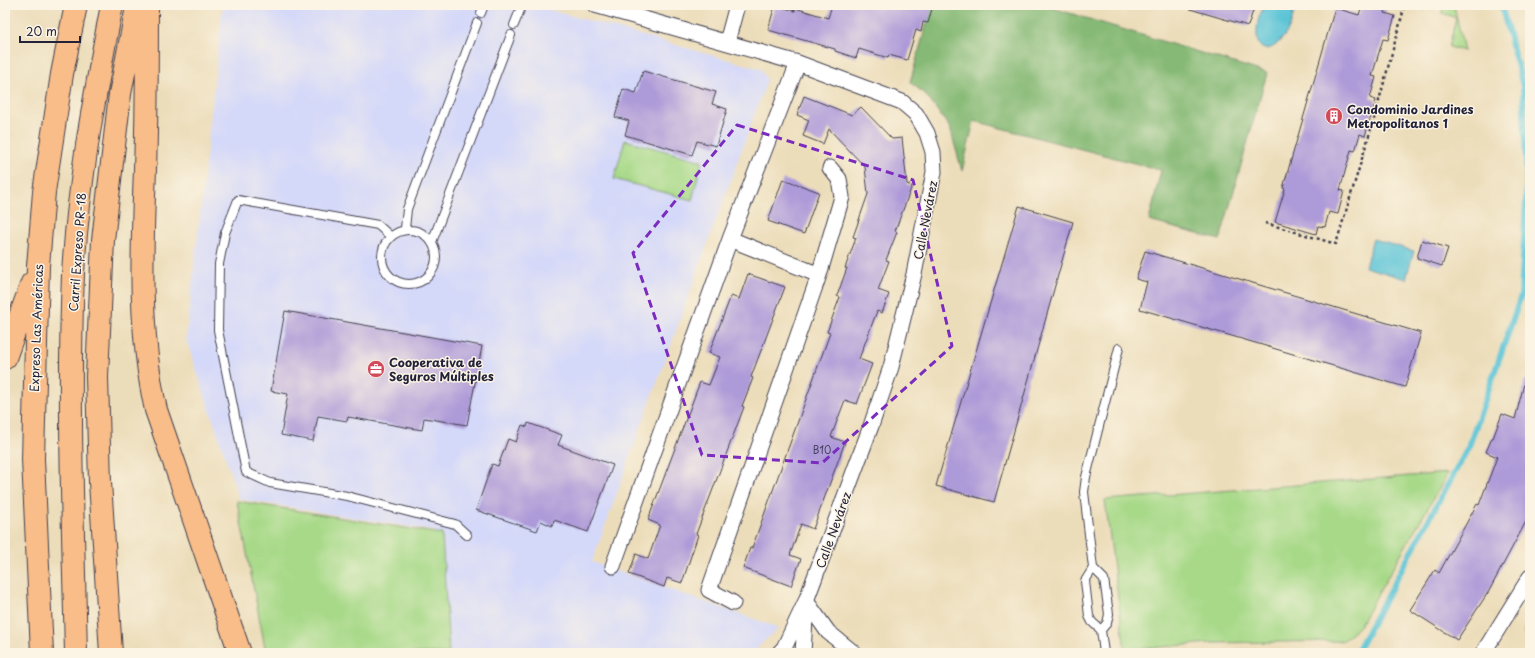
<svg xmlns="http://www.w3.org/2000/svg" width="1535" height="658" viewBox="0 0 1535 658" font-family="'Playpen Sans',sans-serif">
	<rect width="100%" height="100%" fill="#fcf5e5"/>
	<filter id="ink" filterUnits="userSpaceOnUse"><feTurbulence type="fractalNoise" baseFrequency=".025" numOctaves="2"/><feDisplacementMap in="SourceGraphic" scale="8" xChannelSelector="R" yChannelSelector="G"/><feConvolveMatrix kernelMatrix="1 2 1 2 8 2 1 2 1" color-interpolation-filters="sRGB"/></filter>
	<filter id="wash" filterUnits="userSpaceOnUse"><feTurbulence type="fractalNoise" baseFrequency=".012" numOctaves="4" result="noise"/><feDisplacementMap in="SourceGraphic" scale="16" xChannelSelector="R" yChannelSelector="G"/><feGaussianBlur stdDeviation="0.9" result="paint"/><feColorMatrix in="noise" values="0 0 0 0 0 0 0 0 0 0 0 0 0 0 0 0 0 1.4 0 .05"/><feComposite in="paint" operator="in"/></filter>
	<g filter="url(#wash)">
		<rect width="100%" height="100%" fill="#ecddba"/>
		<path fill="#d4d8f9" d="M223 5H533L761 69 767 80 592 562 779 628 751 653H450L435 531 239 499 186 339Z"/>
		<path fill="#a7d988" stroke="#647e62" d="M1445 5H1454L1464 51 1449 47 1456 18 1442 13Z
			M625 140 702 161 692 200 614 179Z
			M1448 473 1365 616 1359 626 1343 641 1210 643 1125 650 1105 500Z
			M237 501 442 534 449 653H266Z
			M1530 617V640L1524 631Z"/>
		<path fill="#85b974" stroke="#546e58" d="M932 5H1043L1267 73 1220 240 1149 221 1161 170 974 121 962 171 950 128 925 94 910 82Z"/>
		<path fill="#5bc4d7" stroke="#3e7389" d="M1266 5H1293C1298 36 1255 71 1257 31 1257 21 1260 12 1266 5Z
			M1373 239 1414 251 1406 279 1365 267Z"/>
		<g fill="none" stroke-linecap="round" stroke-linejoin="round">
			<path stroke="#5bc4d7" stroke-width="6" d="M1356 653 1469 446 1521 296 1527 183 1523 86 1501 5"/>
		</g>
		<g id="blocks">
			<path fill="#ad9ad8" d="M775 5 795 11V8L828 18 832 5H933L928 23 923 22 921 32 916 30 907 60 889 55 888 58 859 49 856 58 835 51V49L768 30Z
				M1191 5H1255L1248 26 1190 9Z
				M1362 5H1387L1385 13 1395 16 1388 40 1383 39 1372 76 1376 77 1370 98 1376 100 1365 136 1360 134 1355 151 1351 150 1340 190 1344 191 1338 214 1329 212 1325 227 1318 226 1316 234 1275 222 1285 189 1283 188 1335 8 1359 15Z
				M643 71 716 92 712 104 727 109 716 146 697 141 692 155 625 135 629 121 615 117 623 89 636 93Z
				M804 96 852 115 861 107 892 139 902 138 907 184 912 186 895 231 897 232 886 260 889 261 878 290 889 294 882 313 877 311 859 359 872 364 857 404 845 400 831 437 845 442 813 529 801 524 790 555 801 559 791 586 743 568 750 548H752L830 333 827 332 840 297 837 296 847 268H845L856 238 853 237 868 194 865 167 829 129 823 144 803 136 809 120 797 115Z
				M783 179 819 192 804 234 768 221Z
				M1019 206 1073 222 994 502 936 486Z
				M1422 240 1448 248 1442 266 1417 258Z
				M1145 251 1421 333 1405 387 1140 309 1147 282 1136 279Z
				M748 274 785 287 751 377 753 378 742 406 744 407 696 534 698 535 682 583 667 578 664 587 629 574 636 554 648 559 660 525 648 520 700 382 709 385 720 357 709 353 731 296 739 299Z
				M285 311 482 346 467 425 424 418 422 430 348 417 347 421 318 416 313 441 281 435 288 394 271 391Z
				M1525 380 1530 381V514L1489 591 1457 640 1410 610 1435 570 1439 573 1477 504 1479 505 1497 457 1486 452 1492 438H1493L1502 414 1515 419Z
				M528 423 562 435 558 445 613 465 588 532 554 520 552 526 541 521 537 531 476 510 492 464 498 466 508 439 516 442 522 425 527 427Z"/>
		</g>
	</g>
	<g filter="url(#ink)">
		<use href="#blocks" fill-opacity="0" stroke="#403e4e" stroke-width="1"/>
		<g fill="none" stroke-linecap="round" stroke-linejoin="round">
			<defs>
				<path id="lane" d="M481 13 484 5
					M514 25 522 5
					M405 229 407 209 477 23
					M382 257a27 27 0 1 1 54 0a27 27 0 1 1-54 0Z
					M390 236 378 225 238 200 225 233 219 264 218 330 246 472 270 483 347 496 455 524 467 535
					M432 242 511 35
					M1093 568 1085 581 1089 616 1092 622 1101 630 1104 653
					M1101 630 1107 623 1109 614 1104 579 1093 568 1084 492 1086 477 1119 348"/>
				<path id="street" d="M595 5 798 63 902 102 916 114 927 133 933 152 934 172 914 274 891 367 871 426 806 601 803 653
					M727 42 737 5
					M730 239 819 275
					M613 566 730 239 798 63
					M733 603 709 590 819 275 842 197 839 179 830 168
					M779 653 784 648 806 601 828 632 854 653
					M1483 653 1530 577"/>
				<path id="highway" d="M147 5C147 60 147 114 145 169 142 249 138 331 156 410L240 653
					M5 358 32 283
					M42 653 33 459 38 266 44 192 62 74 76 5
					M76 653C73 527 68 400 73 274 78 184 95 93 112 5
					M111 653 100 482 97 377 103 240 120 94 137 7"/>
			</defs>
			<use href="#lane" stroke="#403e4e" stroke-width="10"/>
			<use href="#street" stroke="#403e4e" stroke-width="17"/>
			<use href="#highway" stroke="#403e4e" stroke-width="24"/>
			<path stroke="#403e4e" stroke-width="2.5" stroke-dasharray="3 3" stroke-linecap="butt" d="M1265 223 1336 244 1374 119 1405 5"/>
			<use href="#lane" stroke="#fff" stroke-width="8"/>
			<use href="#street" stroke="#fff" stroke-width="15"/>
			<use href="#highway" stroke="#f8bd89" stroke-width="22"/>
		</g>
	</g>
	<path fill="none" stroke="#7b2cbf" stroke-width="3" stroke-dasharray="8 5" stroke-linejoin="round" d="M737 125 913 180 952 346 822 463 702 455 633 253Z"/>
	<defs>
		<symbol id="building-disc" viewBox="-11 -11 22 22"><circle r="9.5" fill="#d1495b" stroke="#fcf5e5"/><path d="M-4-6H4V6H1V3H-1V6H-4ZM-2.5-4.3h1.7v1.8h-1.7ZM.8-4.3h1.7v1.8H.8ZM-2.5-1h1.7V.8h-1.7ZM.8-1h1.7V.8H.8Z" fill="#fff"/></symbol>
		<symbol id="office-disc" viewBox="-11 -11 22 22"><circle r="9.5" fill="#d1495b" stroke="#fcf5e5"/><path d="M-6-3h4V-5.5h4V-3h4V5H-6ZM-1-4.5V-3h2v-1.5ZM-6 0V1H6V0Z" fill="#fff"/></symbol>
	</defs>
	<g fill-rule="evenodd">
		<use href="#building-disc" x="1324" y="106" width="20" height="20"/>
		<use href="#office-disc" x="366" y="359" width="20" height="20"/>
	</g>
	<g text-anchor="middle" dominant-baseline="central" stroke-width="3" stroke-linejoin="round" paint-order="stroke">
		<g font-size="10" fill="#454062">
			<text x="822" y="449">B10</text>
		</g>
		<g font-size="12" font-weight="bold" fill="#22223b" stroke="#fcf5e5" text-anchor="start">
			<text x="1347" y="109">Condominio Jardines<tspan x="1347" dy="14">Metropolitanos 1</tspan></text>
			<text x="389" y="362">Cooperativa de<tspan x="389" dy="14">Seguros Múltiples</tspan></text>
		</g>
		<g font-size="12" fill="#22223b" stroke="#fcf5e5">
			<text transform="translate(925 220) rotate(-79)">Calle Nevárez</text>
			<text transform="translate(77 252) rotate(-86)">Carril Expreso PR-18</text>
			<text transform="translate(36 328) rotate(-88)">Expreso Las Américas</text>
			<text transform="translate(833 530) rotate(-70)">Calle Nevárez</text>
		</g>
	</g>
	<rect width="1535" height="658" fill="none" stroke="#fcf5e5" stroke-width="20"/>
	<path d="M20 36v6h60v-6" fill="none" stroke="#22223b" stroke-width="2"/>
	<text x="26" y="36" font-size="12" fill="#22223b" stroke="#fcf5e5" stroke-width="3" paint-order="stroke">20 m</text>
</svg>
